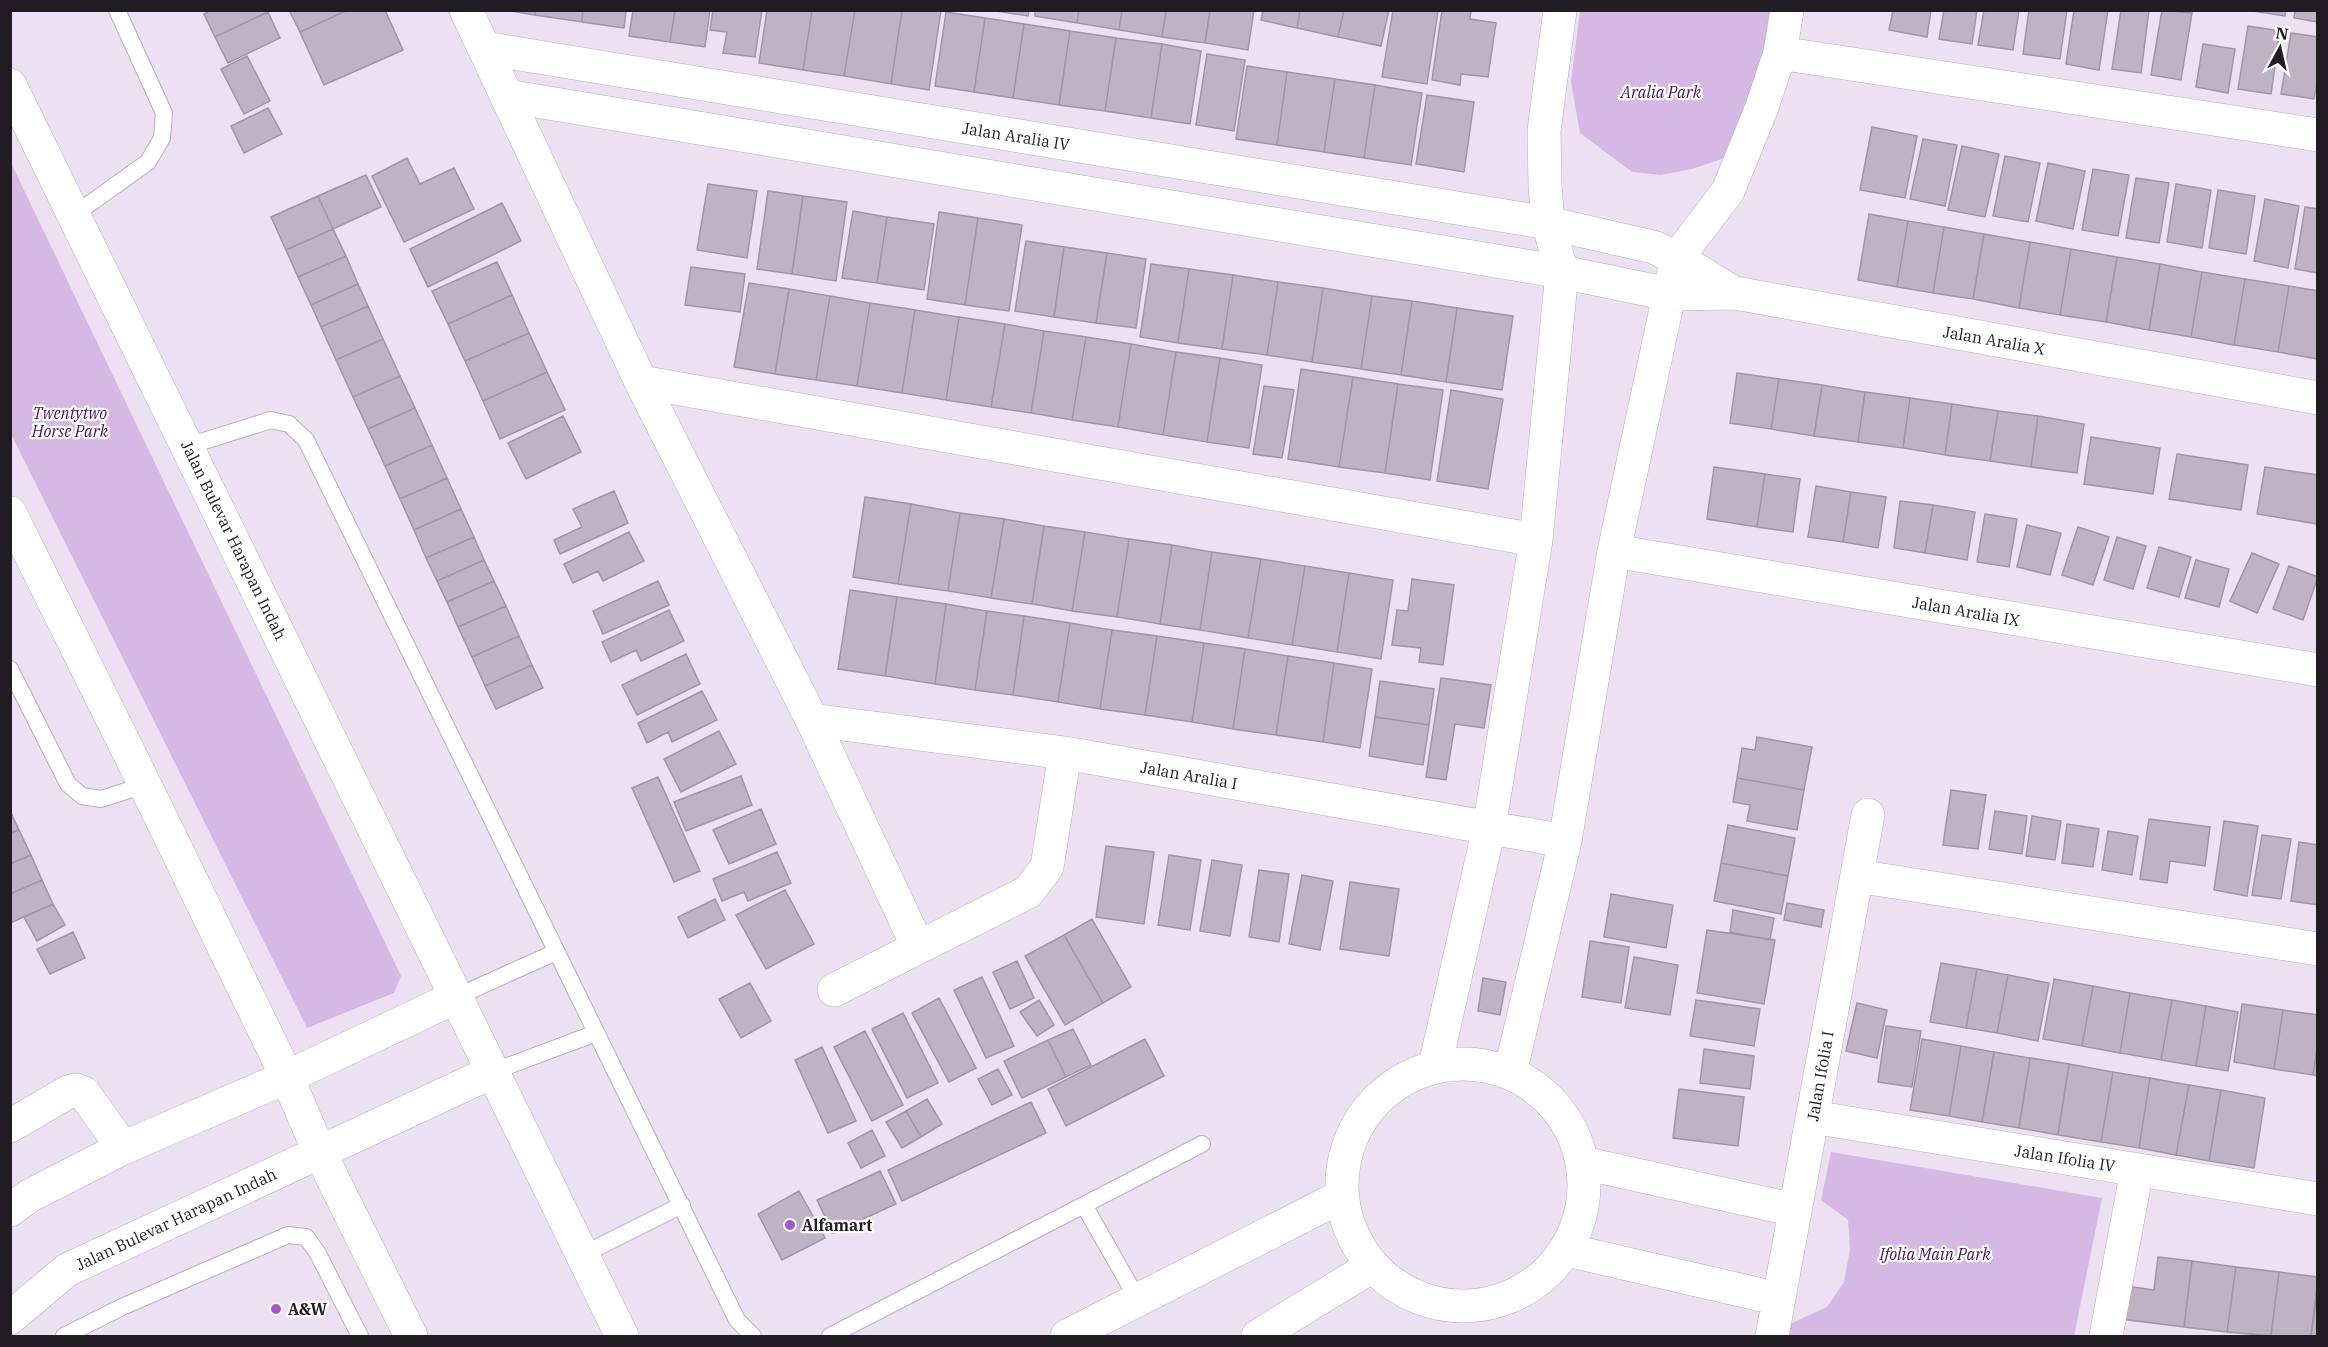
<svg xmlns="http://www.w3.org/2000/svg" width="2328" height="1347" viewBox="0 0 2328 1347" font-family="'IBM Plex Serif',serif">
	<rect width="100%" height="100%" fill="#ede0f3"/>
	<path fill="#d6b8e5" d="M1580 11H1775L1750 127 1722 159 1692 169 1661 175 1632 172 1580 133 1571 82Z
		M11 163 401 976 394 993 307 1028 11 434Z
		M1831 1152 2102 1198 2074 1336H1788L1790 1324 1827 1307 1844 1282 1850 1249 1848 1220 1821 1200Z"/>
	<path fill="#beb2c4" stroke="#a095a6" stroke-width="1.5" d="M211 10H267L268 12 215 37 204 14Z
		M289 10H348L300 32Z
		M348 10H385L403 50 324 85 300 32Z
		M505 10H535V15Z
		M535 10H583L582 22 535 15Z
		M583 10H626L624 28 582 22Z
		M633 10H675L670 42 629 36Z
		M675 10H710L705 47 670 42Z
		M713 10H762L755 57 723 53 727 32 710 30Z
		M767 10H812L803 70 759 63Z
		M812 10H855L844 76 803 70Z
		M855 10H902L891 84 844 76Z
		M902 10H941L929 90 891 84Z
		M990 10H1029L1028 16Z
		M1035 10H1079L1077 23 1035 16Z
		M1079 10H1122L1119 30 1077 23Z
		M1122 10H1166L1162 37 1119 30Z
		M1166 10H1210L1205 43 1162 37Z
		M1210 10H1254L1248 50 1205 43Z
		M1263 10H1300L1297 28 1261 20Z
		M1300 10H1344L1338 37 1297 28Z
		M1344 10H1389L1381 46 1338 37Z
		M1393 10 1438 11 1427 84 1382 77Z
		M1442 10H1471L1470 19 1496 23 1488 77 1461 74 1460 85 1432 80Z
		M1893 10H1931L1927 37 1889 30Z
		M1944 10H1977L1972 44 1939 39Z
		M1984 10H2019L2013 50 1978 45Z
		M2029 10H2067L2060 59 2023 54Z
		M2074 10H2108L2099 70 2066 64Z
		M2121 10H2149L2141 73 2112 69Z
		M2162 10 2192 13 2181 80 2151 75Z
		M2246 10H2286L2285 16Z
		M2295 10H2318V22L2294 18Z
		M268 12 280 38 228 63 215 37Z
		M946 12 985 18 974 92 935 86Z
		M985 18 1024 24 1013 98 974 92Z
		M1024 24 1070 31 1059 105 1013 98Z
		M2248 26 2280 31 2271 94 2238 89Z
		M1070 31 1116 38 1105 111 1059 105Z
		M2291 33 2318 37V79L2314 99 2281 94Z
		M1116 38 1162 44 1151 118 1105 111Z
		M1162 44 1201 51 1190 124 1151 118Z
		M2203 44 2235 49 2228 93 2196 87Z
		M1207 54 1245 60 1234 131 1196 125Z
		M247 56 270 101 244 114 221 69Z
		M1247 66 1287 72 1277 145 1236 139Z
		M1287 72 1335 79 1324 152 1277 145Z
		M1335 79 1375 85 1364 158 1324 152Z
		M1375 85 1422 93 1411 165 1364 158Z
		M1427 95 1474 102 1464 172 1416 164Z
		M268 108 282 134 244 153 231 126Z
		M1872 127 1917 136 1905 198 1860 190Z
		M1923 139 1957 145 1945 206 1910 199Z
		M1962 146 1999 154 1985 217 1948 210Z
		M2005 156 2040 163 2028 222 1993 216Z
		M407 158 420 184 454 168 474 209 404 242 372 176Z
		M2048 163 2085 171 2073 229 2036 221Z
		M2093 169 2129 175 2118 236 2082 230Z
		M366 175 381 207 333 229 318 196Z
		M2136 178 2169 183 2159 243 2126 238Z
		M708 184 757 191 747 258 697 250Z
		M2176 184 2211 190 2202 248 2167 242Z
		M2218 190 2255 196 2246 254 2209 248Z
		M768 191 803 196 792 274 757 269Z
		M318 196 333 229 286 250 271 217Z
		M803 196 847 202 836 281 792 274Z
		M2265 199 2299 206 2288 268 2254 261Z
		M502 203 521 241 428 287 410 249Z
		M2305 207 2318 209V273L2295 269Z
		M853 211 887 217 877 283 842 278Z
		M939 212 978 218 965 305 927 299Z
		M1869 214 1908 221 1897 287 1858 280Z
		M887 217 934 224 924 290 877 283Z
		M978 218 1022 225 1009 311 965 305Z
		M1908 221 1944 227 1933 293 1897 287Z
		M1944 227 1984 234 1973 299 1933 293Z
		M333 229 346 256 298 277 286 250Z
		M1984 234 2030 242 2019 308 1973 299Z
		M1026 241 1064 247 1054 317 1015 311Z
		M2030 242 2071 249 2060 315 2019 308Z
		M1064 247 1107 253 1096 323 1054 317Z
		M2071 249 2117 257 2106 322 2060 315Z
		M1107 253 1146 259 1136 328 1096 323Z
		M346 256 358 284 311 305 298 277Z
		M2117 257 2160 264 2149 330 2106 322Z
		M497 262 512 295 448 324 432 291Z
		M1151 264 1189 269 1178 343 1140 337Z
		M2160 264 2202 272 2191 337 2149 330Z
		M691 267 745 274 740 312 685 305Z
		M1189 269 1233 275 1222 349 1178 343Z
		M2202 272 2245 279 2234 345 2191 337Z
		M1233 275 1278 282 1267 355 1222 349Z
		M2245 279 2289 286 2278 352 2234 345Z
		M1278 282 1323 288 1312 362 1267 355Z
		M749 283 789 289 775 374 734 367Z
		M358 284 368 306 321 327 311 305Z
		M2289 286 2318 291V359L2278 352Z
		M1323 288 1372 296 1361 369 1312 362Z
		M789 289 830 296 816 380 775 374Z
		M512 295 529 333 465 361 448 324Z
		M830 296 870 303 857 386 816 380Z
		M1372 296 1412 301 1401 375 1361 369Z
		M1412 301 1457 308 1446 382 1401 375Z
		M870 303 915 310 902 393 857 386Z
		M368 306 383 339 336 360 321 327Z
		M1457 308 1513 316 1502 390 1446 382Z
		M915 310 959 317 946 400 902 393Z
		M959 317 1005 324 991 407 946 400Z
		M1005 324 1044 331 1031 413 991 407Z
		M1044 331 1086 337 1072 420 1031 413Z
		M529 333 547 372 483 401 465 361Z
		M1086 337 1131 344 1118 427 1072 420Z
		M383 339 400 376 353 397 336 360Z
		M1131 344 1176 352 1163 435 1118 427Z
		M1176 352 1220 358 1207 442 1163 435Z
		M1220 358 1262 365 1249 448 1207 442Z
		M1301 369 1353 377 1339 467 1288 459Z
		M547 372 565 410 500 439 483 401Z
		M1737 373 1779 379 1771 429 1730 423Z
		M400 376 415 408 368 429 353 397Z
		M1353 377 1398 384 1385 473 1339 467Z
		M1779 379 1822 385 1814 436 1771 429Z
		M1398 384 1443 390 1430 480 1385 473Z
		M1822 385 1865 392 1858 442 1814 436Z
		M1264 386 1294 390 1282 458 1253 454Z
		M1451 390 1503 399 1488 489 1437 481Z
		M1865 392 1910 398 1903 448 1858 442Z
		M1910 398 1952 404 1945 455 1903 448Z
		M1952 404 1998 411 1990 461 1945 455Z
		M415 408 432 445 385 466 368 429Z
		M1998 411 2038 416 2031 467 1990 461Z
		M563 416 581 452 526 479 508 443Z
		M2038 416 2084 424 2077 473 2031 467Z
		M2091 437 2160 448 2153 494 2084 484Z
		M432 445 447 478 400 499 385 466Z
		M2177 454 2248 465 2241 510 2169 499Z
		M1714 467 1765 474 1757 527 1707 519Z
		M2265 467 2318 475V524L2257 514Z
		M1765 474 1800 479 1793 532 1757 527Z
		M447 478 461 509 414 530 400 499Z
		M1816 486 1851 492 1843 542 1808 537Z
		M614 491 628 523 560 554 554 540 582 527 573 509Z
		M1851 492 1886 497 1878 548 1843 542Z
		M865 497 911 504 898 584 853 577Z
		M1900 501 1933 505 1925 553 1894 548Z
		M911 504 960 513 948 591 898 584Z
		M1933 505 1975 512 1967 560 1925 553Z
		M461 509 474 537 426 558 414 530Z
		M960 513 1004 519 991 598 948 591Z
		M1985 514 2017 519 2009 567 1977 562Z
		M1004 519 1044 526 1032 604 991 598Z
		M2027 525 2061 533 2050 575 2017 567Z
		M1044 526 1085 532 1072 611 1032 604Z
		M2078 527 2109 537 2093 585 2062 575Z
		M629 532 644 561 603 581 598 571 573 583 564 564Z
		M1085 532 1129 539 1117 617 1072 611Z
		M474 537 484 560 437 581 426 558Z
		M2117 537 2146 546 2133 589 2104 580Z
		M1129 539 1172 545 1160 624 1117 617Z
		M1172 545 1212 552 1200 630 1160 624Z
		M2159 547 2191 557 2179 597 2147 588Z
		M1212 552 1261 559 1248 638 1200 630Z
		M2252 553 2279 564 2257 613 2230 601Z
		M1261 559 1305 566 1292 645 1248 638Z
		M484 560 494 581 447 602 437 581Z
		M2196 560 2229 569 2219 607 2185 598Z
		M1305 566 1349 573 1337 652 1292 645Z
		M2289 566 2318 577 2303 620 2273 609Z
		M1349 573 1393 580 1381 659 1337 652Z
		M1412 579 1454 585 1443 665 1419 662 1421 648 1392 645 1397 610 1408 611Z
		M494 581 506 606 458 627 447 602Z
		M658 581 669 605 603 634 593 611Z
		M850 590 897 597 885 676 838 669Z
		M897 597 946 604 935 684 885 676Z
		M946 604 987 611 975 690 935 684Z
		M506 606 519 636 472 657 458 627Z
		M669 610 684 641 641 661 636 650 611 662 602 642Z
		M987 611 1024 616 1013 695 975 690Z
		M1024 616 1070 623 1058 702 1013 695Z
		M1070 623 1112 630 1100 709 1058 702Z
		M1112 630 1157 636 1145 715 1100 709Z
		M519 636 532 665 485 686 472 657Z
		M1157 636 1204 643 1192 722 1145 715Z
		M1204 643 1245 649 1233 729 1192 722Z
		M1245 649 1288 656 1276 735 1233 729Z
		M686 654 700 684 637 715 622 685Z
		M1288 656 1334 663 1323 742 1276 735Z
		M1334 663 1372 669 1360 748 1323 742Z
		M532 665 543 688 496 709 485 686Z
		M1441 678 1491 685 1484 728 1455 724 1446 780 1426 777Z
		M1380 681 1434 689 1429 725 1375 717Z
		M702 691 717 720 672 742 668 732 647 743 638 723Z
		M1375 717 1429 725 1423 765 1369 756Z
		M719 731 736 764 681 792 664 759Z
		M1757 737 1812 747 1804 790 1737 778 1742 748 1755 750Z
		M741 776 752 805 686 831 674 802Z
		M658 777 700 871 674 882 632 788Z
		M1737 778 1804 790 1797 830 1747 821 1750 805 1733 802Z
		M1951 790 1986 795 1978 849 1943 845Z
		M761 809 776 844 729 864 713 830Z
		M10 811 19 830 10 833Z
		M1995 811 2027 816 2022 854 1989 849Z
		M2032 816 2061 821 2055 860 2026 856Z
		M2149 819 2210 827 2205 866 2170 861 2167 883 2140 879Z
		M2224 821 2258 826 2247 896 2214 890Z
		M2067 824 2099 829 2093 867 2062 863Z
		M1728 825 1795 838 1788 876 1721 863Z
		M19 830 31 855 10 864V833Z
		M2108 831 2138 836 2132 875 2102 870Z
		M2262 835 2291 839 2281 899 2252 895Z
		M2299 842 2318 845V905L2291 901Z
		M1106 846 1154 852 1144 924 1096 917Z
		M777 852 791 883 748 901 744 892 722 901 713 879Z
		M31 855 42 880 10 894V864Z
		M1169 855 1201 860 1190 930 1158 925Z
		M1212 860 1242 865 1230 936 1200 931Z
		M1721 863 1788 876 1781 914 1714 901Z
		M1259 870 1289 874 1279 942 1249 937Z
		M1302 875 1333 881 1320 950 1289 944Z
		M42 880 53 904 10 923V894Z
		M1350 882 1399 889 1389 956 1340 949Z
		M785 890 814 944 766 969 736 915Z
		M1611 894 1673 905 1666 948 1604 937Z
		M715 899 725 920 688 938 678 917Z
		M1787 903 1824 910 1821 927 1784 920Z
		M53 904 65 925 37 941 24 917Z
		M1733 910 1774 918 1770 940 1730 932Z
		M1092 919 1131 987 1103 1003 1064 935Z
		M1707 930 1775 940 1764 1004 1697 993Z
		M73 932 85 958 50 974 37 949Z
		M1064 935 1103 1003 1065 1025 1025 956Z
		M1590 941 1629 947 1621 1003 1582 997Z
		M1634 957 1678 965 1670 1015 1625 1008Z
		M1017 961 1034 998 1010 1009 993 972Z
		M1941 963 1977 969 1966 1028 1930 1022Z
		M1977 969 2008 975 1997 1033 1966 1028Z
		M2008 975 2049 983 2038 1041 1997 1033Z
		M982 977 1014 1046 986 1058 954 990Z
		M1483 978 1506 982 1500 1015 1478 1011Z
		M2054 979 2093 986 2082 1046 2043 1039Z
		M750 983 771 1021 741 1038 719 999Z
		M2093 986 2130 993 2120 1053 2082 1046Z
		M2130 993 2172 1000 2161 1060 2120 1053Z
		M939 998 976 1068 949 1082 912 1013Z
		M1039 1000 1054 1025 1037 1036 1020 1012Z
		M1696 1000 1760 1009 1754 1046 1690 1036Z
		M2172 1000 2206 1006 2196 1066 2161 1060Z
		M1857 1003 1887 1010 1877 1058 1846 1051Z
		M2242 1004 2283 1010 2274 1069 2234 1062Z
		M2206 1006 2238 1012 2228 1071 2196 1066Z
		M2283 1010 2318 1015V1043L2313 1075 2274 1069Z
		M903 1013 938 1083 907 1098 872 1029Z
		M1886 1026 1921 1031 1912 1087 1878 1082Z
		M1073 1029 1091 1065 1066 1077 1048 1040Z
		M865 1031 903 1105 872 1121 834 1047Z
		M1145 1039 1164 1076 1066 1126 1048 1089Z
		M1922 1039 1961 1046 1949 1116 1910 1110Z
		M1048 1040 1066 1077 1022 1098 1004 1061Z
		M2318 1043V1076L2313 1075Z
		M1961 1046 1994 1052 1982 1122 1949 1116Z
		M822 1047 856 1121 828 1133 795 1060Z
		M1704 1049 1754 1056 1750 1089 1700 1083Z
		M1994 1052 2030 1058 2019 1128 1982 1122Z
		M2030 1058 2069 1064 2058 1135 2019 1128Z
		M2069 1064 2113 1072 2101 1142 2058 1135Z
		M998 1069 1012 1095 992 1105 978 1079Z
		M2113 1072 2150 1078 2139 1148 2101 1142Z
		M2150 1078 2189 1085 2176 1155 2139 1148Z
		M2189 1085 2221 1090 2209 1161 2176 1155Z
		M1679 1089 1744 1097 1738 1146 1673 1138Z
		M2221 1090 2265 1098 2254 1168 2209 1161Z
		M927 1099 942 1124 921 1137 906 1111Z
		M1031 1102 1046 1133 902 1201 888 1170Z
		M906 1111 921 1137 902 1148 886 1122Z
		M872 1130 885 1156 861 1168 848 1143Z
		M880 1171 896 1204 833 1233 817 1200Z
		M799 1191 825 1238 782 1260 758 1214Z
		M2158 1257 2192 1261 2184 1327 2121 1319 2126 1286 2154 1290Z
		M2192 1261 2236 1267 2227 1332 2184 1327Z
		M2236 1267 2279 1272 2271 1336 2227 1332Z
		M2279 1272 2318 1277 2311 1336H2271Z
		M2318 1287V1336H2311Z"/>
	<g fill="none" stroke-linecap="round" stroke-linejoin="round">
		<defs>
			<path id="lane" d="M74 215 148 162 162 138 164 113 117 10
				M188 446 271 420 289 424 306 440 737 1320 753 1336
				M10 669 68 784 82 796 101 799 145 785
				M456 997 556 952
				M492 1072 596 1033
				M1084 1205 1138 1300
				M582 1255 682 1205
				M64 1336 122 1307 288 1235 306 1237 317 1252 360 1336
				M830 1336 1202 1144"/>
			<path id="street" d="M466 10 641 382 812 720 918 947
				M484 48 1548 223 1653 247 1677 258 1734 293
				M1780 53 2318 135
				M507 96 1562 272 1669 294 1735 293 2318 398
				M641 382 1536 540
				M1614 551 2318 670
				M812 720 1065 753 1565 841
				M1857 876 2318 949
				M834 990 1028 892 1047 867 1065 753
				M1342 1185a121 121 0 1 1 242 0a121 121 0 1 1-242 0Z
				M1435 1066 1489 828 1536 540 1562 272 1548 223 1545 185 1544 131 1560 10
				M1510 1073 1565 841 1614 551 1677 258 1728 191 1762 107 1780 53 1787 10
				M1812 1117 2318 1199
				M10 1126 68 1092 76 1090 84 1093 123 1148
				M1583 1163 1795 1210
				M1567 1250 1779 1299
				M1067 1336 1340 1197
				M1258 1336 1371 1267
				M1772 1336 1868 815
				M2106 1336 2137 1170"/>
			<path id="secondary" d="M10 85 622 1336
				M10 513 145 785 287 1077 319 1151 411 1336
				M10 1210 29 1196 123 1148 287 1077 456 997
				M10 1318 67 1270 492 1072"/>
		</defs>
		<use href="#lane" stroke="#b9adbf" stroke-width="18"/>
		<use href="#street" stroke="#b9adbf" stroke-width="34"/>
		<use href="#secondary" stroke="#b9adbf" stroke-width="34"/>
		<use href="#lane" stroke="#fff" stroke-width="16"/>
		<use href="#street" stroke="#fff" stroke-width="33"/>
		<use href="#secondary" stroke="#fff" stroke-width="33"/>
	</g>
	<g fill="#a557c8" stroke="#fff" stroke-width="2">
		<circle cx="790" cy="1225" r="6"/>
		<circle cx="276" cy="1309" r="6"/>
	</g>
	<g text-anchor="middle" dominant-baseline="central" stroke-width="4.5" stroke-linejoin="round" paint-order="stroke">
		<g font-size="16" font-style="italic" fill="#431157" stroke="#fff">
			<text x="1661" y="92">Aralia Park</text>
			<text x="70" y="413">Twentytwo<tspan x="70" dy="18">Horse Park</tspan></text>
			<text x="1935" y="1254">Ifolia Main Park</text>
		</g>
		<g font-size="16" fill="#211c23" stroke="#fff">
			<text transform="translate(1016 136) rotate(9)">Jalan Aralia IV</text>
			<text transform="translate(1994 340) rotate(10)">Jalan Aralia X</text>
			<text transform="translate(234 540) rotate(64)">Jalan Bulevar Harapan Indah</text>
			<text transform="translate(1966 611) rotate(10)">Jalan Aralia IX</text>
			<text transform="translate(1189 775) rotate(10)">Jalan Aralia I</text>
			<text transform="translate(1820 1076) rotate(-80)">Jalan Ifolia I</text>
			<text transform="translate(2065 1158) rotate(9)">Jalan Ifolia IV</text>
			<text transform="translate(176 1219) rotate(-25)">Jalan Bulevar Harapan Indah</text>
		</g>
		<g font-size="16" font-weight="bold" fill="#211c23" stroke="#fff" text-anchor="start">
			<text x="802" y="1225">Alfamart</text>
			<text x="288" y="1309">A&amp;W</text>
		</g>
	</g>
	<rect width="2328" height="1347" fill="none" stroke="#211c23" stroke-width="24"/>
	<g transform="translate(2280 48) rotate(8)" stroke="#ffffff" stroke-width="4.5" paint-order="stroke">
	<path d="M0-4.5L10 22L0 15L-10 22Z" fill="#211c23"/>
	<text y="-9" font-size="16" font-weight="bold" text-anchor="middle" fill="#211c23">N</text>
	</g>
</svg>
